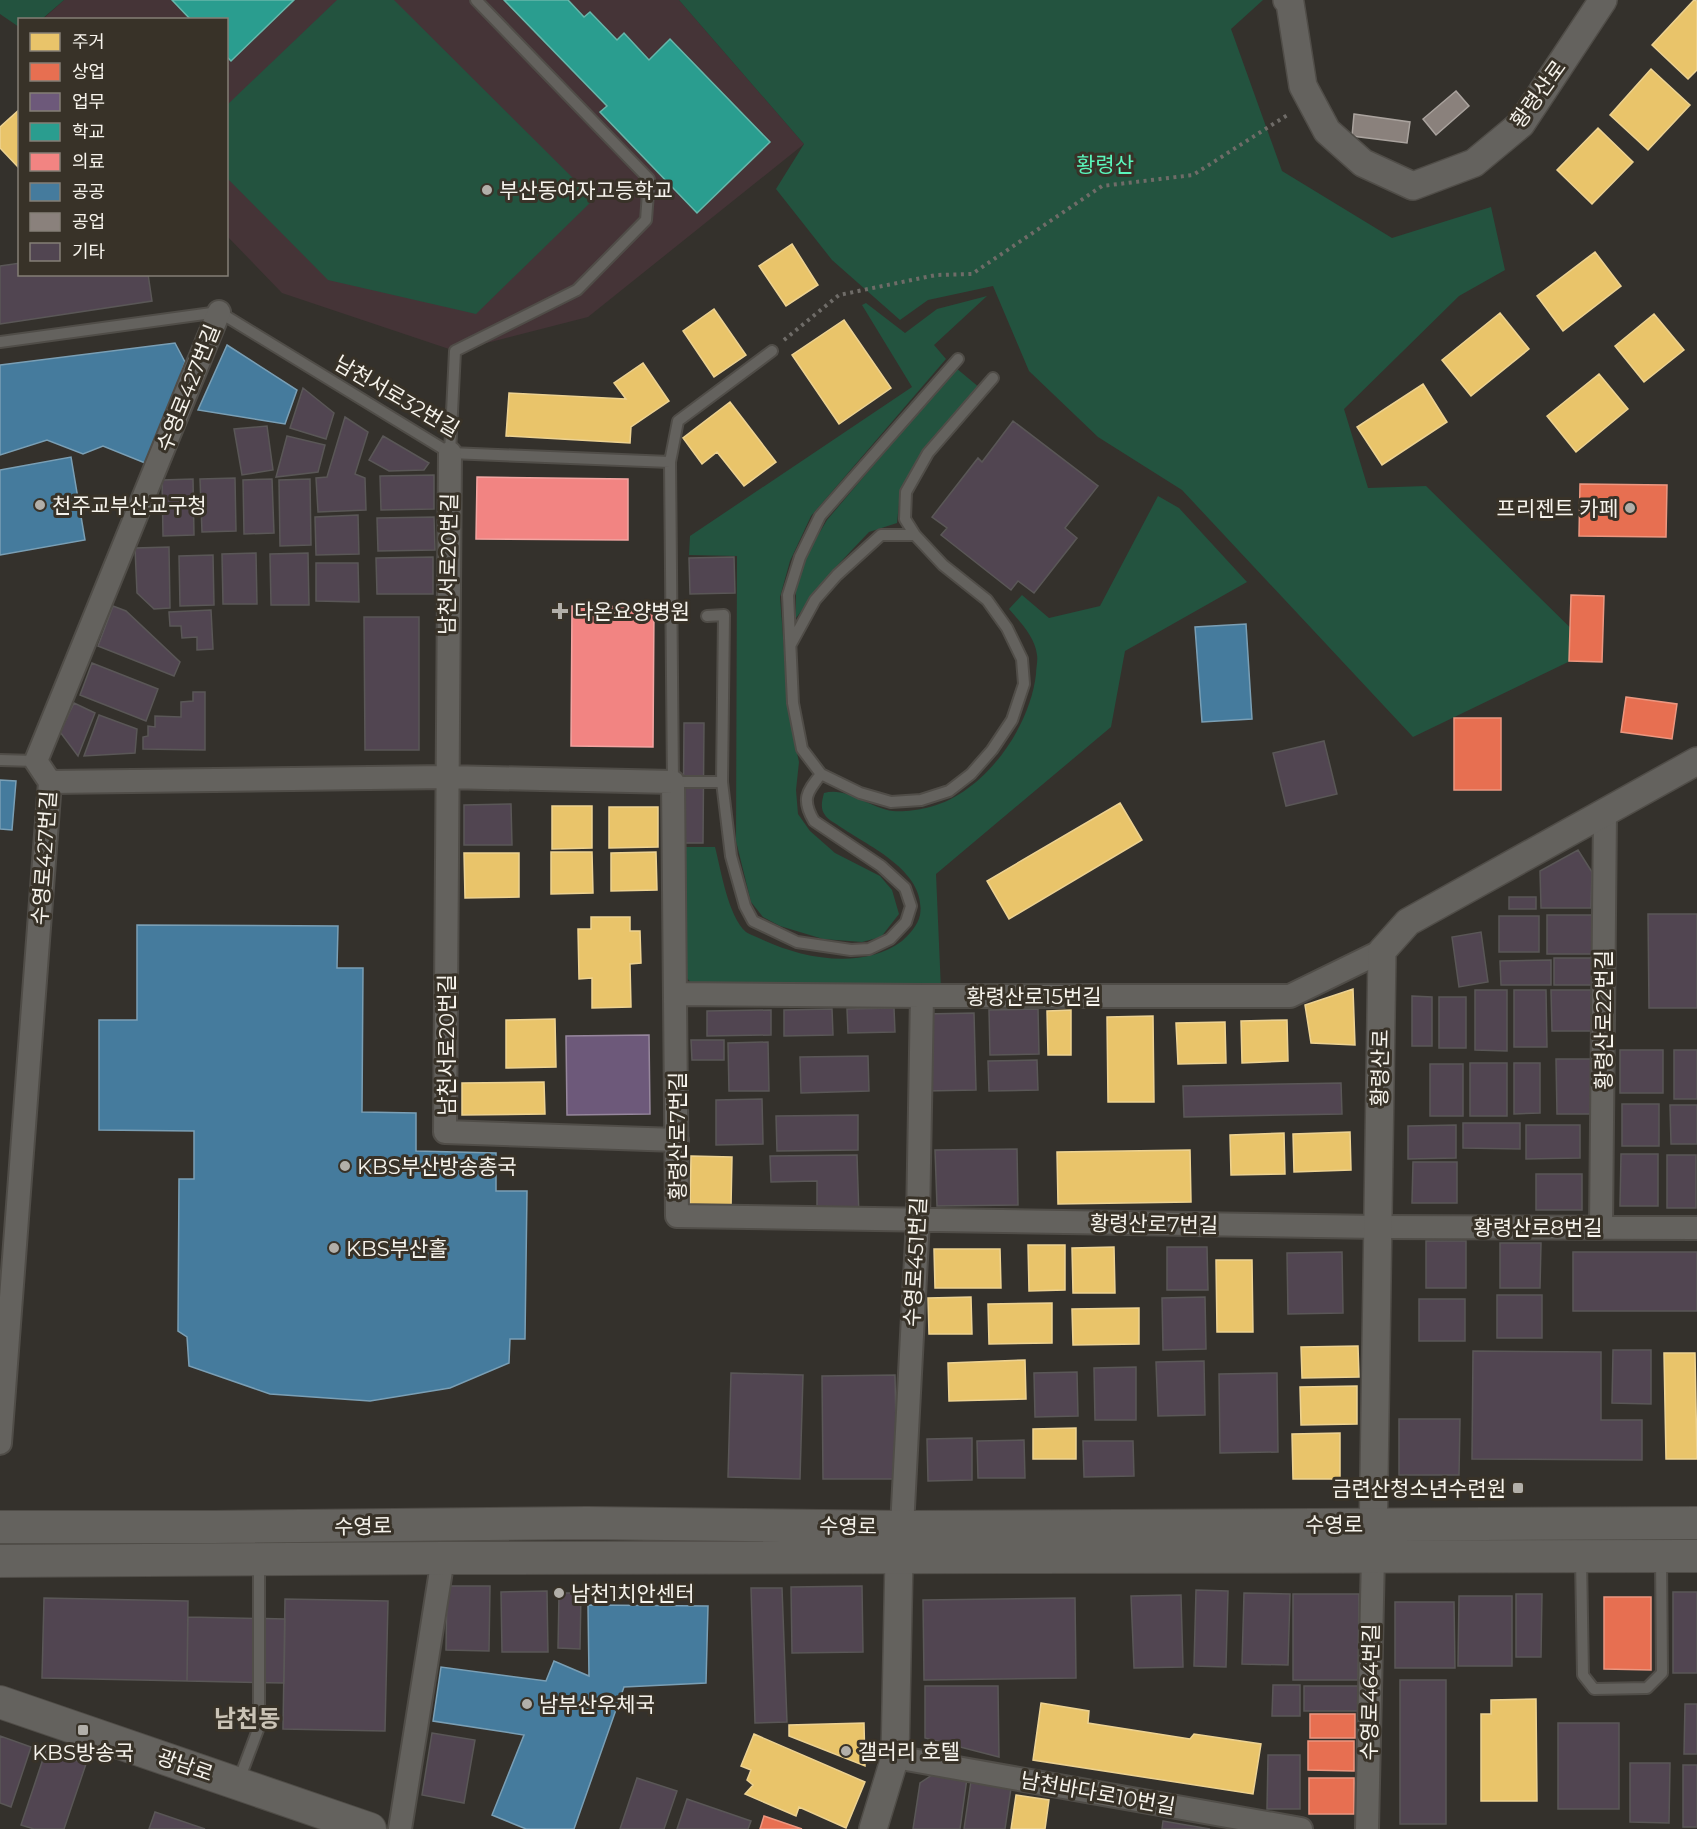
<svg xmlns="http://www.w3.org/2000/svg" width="1697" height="1829" viewBox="0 0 1697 1829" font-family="Montserrat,'Noto Sans KR',sans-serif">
	<rect width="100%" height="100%" fill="#34312c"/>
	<path fill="#453437" d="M64 0H679L804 144 588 317 455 351 282 293 227 236 226 20H42Z"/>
	<path fill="#23533f" d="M0 0H64L42 19 20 20 19 27 0 14Z
		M337 0H394L594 199 476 314 328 280 227 178V105Z
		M679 0H1263L1231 29 1282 171 1392 238 1491 207 1505 270 1459 296 1344 409 1368 488 1426 486 1593 650 1413 737 1182 490 1098 437 1029 371 993 286 928 300 900 320 832 260 776 189 804 144Z
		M987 296 934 345 946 359 811 516 790 561 780 597 789 716 799 762 796 790 798 814 810 831 835 853 880 876 892 890 899 914 881 937 862 942 823 939 780 926 763 917 751 902 736 841 737 556 689 555 690 536 912 387 862 305 866 303 905 333 937 309Z
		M956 368 980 388 922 454 900 493 897 523 869 532 832 571 796 618V590L807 554 827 520Z
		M1158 496 1179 508 1247 582 1125 651 1111 727 936 874 941 990H698L683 974 685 847H715C721 870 728 916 746 932 750 935 758 937 763 940 804 959 863 970 902 941 909 935 918 925 920 915 927 871 868 846 839 826 835 823 827 819 825 815 820 809 822 800 824 793 846 786 870 808 893 811 903 812 917 810 926 808 982 796 1030 729 1036 674 1036 668 1038 661 1037 655 1035 637 1020 622 1009 609L1022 595 1049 618 1100 606Z"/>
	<path fill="#e9c46a" stroke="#edd291" stroke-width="1.5" d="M1694 0 1697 1V70L1688 79 1652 45Z
		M1651 69 1690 105 1648 150 1610 115Z
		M20 109V169L0 148V127Z
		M1598 128 1633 162 1592 204 1557 170Z
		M792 244 818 285 786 306 759 266Z
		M1595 252 1621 286 1563 331 1537 296Z
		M714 309 746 355 714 377 683 331Z
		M1500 313 1529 349 1471 396 1442 360Z
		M1654 314 1684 350 1644 382 1615 346Z
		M844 320 891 388 839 424 792 355Z
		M643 363 669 401 631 427 630 443 506 436 509 393 626 399 614 383Z
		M1599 374 1628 409 1576 452 1547 416Z
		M1423 384 1447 422 1382 465 1357 427Z
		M730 402 776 462 744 486 717 452 702 464 683 438Z
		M1120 803 1142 840 1009 919 987 881Z
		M552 806H592V848L552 849Z
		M609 807H658V847L609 848Z
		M551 852H592L593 893 551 894Z
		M656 852 657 890 611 891V853Z
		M464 853H519V897L465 898Z
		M591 917H630V931H640L641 963 630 964 631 1007 592 1008V978L579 979 578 929H591Z
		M1353 989 1355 1045 1311 1043 1305 1005Z
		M1071 1010V1055H1048L1047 1011Z
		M1153 1016 1154 1102H1108L1107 1017Z
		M555 1019 556 1067 506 1068V1020Z
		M1287 1020 1288 1061 1242 1063 1241 1021Z
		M1225 1022 1226 1063 1178 1064 1176 1023Z
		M544 1082 545 1114 462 1115V1083Z
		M1350 1132 1351 1170 1294 1172 1293 1134Z
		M1284 1133 1285 1174 1231 1175 1230 1135Z
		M1190 1150 1191 1202 1058 1204 1057 1152Z
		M691 1156 732 1157 731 1207 690 1206Z
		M1028 1245H1065V1290L1029 1291Z
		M1114 1247 1115 1293H1073L1072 1248Z
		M934 1249H1000L1001 1288H935Z
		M1216 1260H1252L1253 1332H1217Z
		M971 1297 972 1334H929L928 1298Z
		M1052 1303V1343L989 1344 988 1304Z
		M1139 1308V1344L1073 1345 1072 1309Z
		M1358 1346 1359 1377 1302 1378 1301 1347Z
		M1664 1353H1695L1697 1459H1666Z
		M1025 1360 1026 1399 949 1401 948 1363Z
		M1357 1386V1424L1301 1425 1300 1387Z
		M1076 1428V1459H1033V1429Z
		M1340 1433V1479H1293L1292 1434Z
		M1536 1699 1537 1801H1481V1714H1491V1700Z
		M1041 1703 1089 1711 1088 1723 1190 1739 1194 1734 1261 1744 1253 1794 1033 1760Z
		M864 1723 865 1766 789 1736V1725Z
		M754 1734 865 1782 846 1828 799 1807 796 1816 745 1794 753 1785 747 1780 751 1770 741 1766Z
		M1016 1795 1049 1800 1045 1829H1011Z"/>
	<path fill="#e76f51" stroke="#ec9780" stroke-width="1.5" d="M1580 484 1667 485 1666 537 1579 536Z
		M1571 595 1604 596 1602 662 1569 661Z
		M1626 697 1677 704 1672 739 1621 732Z
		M1454 718H1501V790H1454Z
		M1604 1597H1651V1670L1604 1669Z
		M1310 1714H1355V1738H1310Z
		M1308 1741H1354V1771L1308 1770Z
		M1309 1778H1354V1814H1309Z
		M764 1816 802 1829H760Z"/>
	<path fill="#6d597a" stroke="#96879c" stroke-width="1.5" d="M649 1035 650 1114 567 1115 566 1036Z"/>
	<path fill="#2a9d8f" stroke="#67b7ab" stroke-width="1.5" d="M172 0H294L231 61 226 56V20H191Z
		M504 0H568L584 17 590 12 617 40 624 33 649 60 670 39 770 142 697 213 600 112 607 106Z"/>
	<path fill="#f28482" stroke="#f3a5a2" stroke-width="1.5" d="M477 477 628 479V540L476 539Z
		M572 606 654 607 653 747 571 746Z"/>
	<path fill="#457b9d" stroke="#7a9fb5" stroke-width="1.5" d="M175 343 185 362 150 465 103 446 83 454 47 440 0 455V365Z
		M227 345 297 390 285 424 198 410Z
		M71 457 85 540 0 555V470Z
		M1246 624 1252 719 1202 722 1195 627Z
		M0 780 16 781 12 830 0 829Z
		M137 925 338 926 337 968H363L362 1112 416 1113V1151L496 1153V1191H527L525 1339H510L509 1363 450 1388 370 1401 270 1394 189 1366 187 1337 178 1331 179 1179H194V1131L99 1130V1020H137Z
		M588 1605 708 1606 706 1683 624 1687 574 1829H526L492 1815 524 1735 433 1721 441 1667 546 1681 554 1661 589 1676Z"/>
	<path fill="#8a817c" stroke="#aaa39e" stroke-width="1.5" d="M1456 91 1469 106 1436 135 1423 119Z
		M1354 114 1410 122 1407 143 1352 136Z"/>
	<path fill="#514551" stroke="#5a5757" stroke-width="1.5" d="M20 263V274H148L152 301 0 324V266Z
		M303 388 334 413 326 439 290 428Z
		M345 417 368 432 355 474 365 478 366 510 318 512 316 478 327 477Z
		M1013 421 1098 486 1065 528 1077 538 1034 593 1018 581 1011 590 941 535 947 528 932 517 978 458 982 462Z
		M267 426 273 470 242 475 234 429Z
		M287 436 325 445 318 472 276 477Z
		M383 436 429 463 424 470 389 471 369 460Z
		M434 475V509L381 510 380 476Z
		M235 478 236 531 202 532 200 479Z
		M193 479 194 535 163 536 162 480Z
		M272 479 274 533 244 534 243 480Z
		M310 479 311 545 280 546 279 480Z
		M358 515 359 554 316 555 315 517Z
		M434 517 435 550 378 551 377 518Z
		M169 547 170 608 154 609 137 593 135 548Z
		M256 553 257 604H223L222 554Z
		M308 553 309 605H271L270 554Z
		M213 555 214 605 180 606 179 556Z
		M433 557V594H377L376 558Z
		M734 557 735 593 690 594 689 558Z
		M316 563H358L359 602 316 601Z
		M113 606 126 611 180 662 174 676 98 646Z
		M211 610 213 649 197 650V637L182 638 181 626H170L169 612Z
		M364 617H419V750H365Z
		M92 663 158 689 146 721 80 695Z
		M193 692H205V750L143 749V737L148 736V726L155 727V716L181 717V702L193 701Z
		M74 703 95 713 78 756 60 732Z
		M99 715 137 729 135 753 84 756Z
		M684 723H704L703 843H683Z
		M1324 741 1337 794 1286 806 1273 753Z
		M511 804 512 845H464V805Z
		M1578 850 1592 872 1591 908H1541L1540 871Z
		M1509 897H1536V909H1509Z
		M1648 914H1697V1008H1649Z
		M1547 915H1594V954H1547Z
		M1499 916H1539V952H1499Z
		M1481 932 1488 982 1459 987 1452 937Z
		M1554 958H1599V985H1554Z
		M1551 960V985H1501L1500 961Z
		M1475 990H1507V1051L1475 1050Z
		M1514 990H1546L1547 1047H1514Z
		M1551 990H1597V1031H1552Z
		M1412 996 1432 997V1046H1412Z
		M1439 997H1466V1048H1439Z
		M894 1008 895 1032 848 1033 847 1009Z
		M832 1009 833 1035 784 1036V1010Z
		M1038 1009 1039 1054 990 1055 989 1010Z
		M771 1010V1035L707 1036V1011Z
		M974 1013 976 1090 926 1091 925 1014Z
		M691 1040H724V1060H692Z
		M768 1042 769 1091H729L728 1043Z
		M1620 1050H1663V1093H1620Z
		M1674 1050H1697V1099H1674Z
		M868 1056 869 1091 801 1093 800 1057Z
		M1556 1059H1593V1114H1557Z
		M1037 1060 1038 1090 989 1091 988 1061Z
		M1470 1063H1507V1116H1470Z
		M1514 1063H1540V1113L1514 1114Z
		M1430 1064H1463V1116H1430Z
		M1341 1083 1342 1114 1184 1117 1183 1086Z
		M762 1099 763 1144 716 1145V1100Z
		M1622 1104H1659V1146H1622Z
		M1670 1105H1697V1144H1671Z
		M858 1115V1150L777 1151 776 1116Z
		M1463 1123H1520V1149L1463 1148Z
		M1456 1125V1158L1408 1159V1126Z
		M1526 1125H1580V1158L1526 1159Z
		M1017 1149 1018 1205 937 1206 935 1150Z
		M1621 1154H1658V1206H1620Z
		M857 1155 859 1217H817V1181L771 1182 770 1156Z
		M1667 1155H1696V1208H1667Z
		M1413 1162H1457V1203H1412Z
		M1536 1174H1582V1210H1536Z
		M1426 1241H1466V1288H1426Z
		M1500 1243H1541L1540 1288H1500Z
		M1167 1247H1207L1208 1290H1167Z
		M1342 1252 1343 1313 1288 1314 1287 1253Z
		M1573 1252H1697V1311H1573Z
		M1497 1295H1542V1338H1497Z
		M1205 1297 1206 1349 1163 1350 1162 1298Z
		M1419 1299H1465V1341H1419Z
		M1613 1350H1651V1404L1612 1403Z
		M1473 1351 1601 1352V1420H1642V1460L1472 1459Z
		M1204 1361 1205 1415 1158 1416 1156 1362Z
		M1136 1367V1420H1095L1094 1368Z
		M1077 1372 1078 1416 1035 1417 1034 1373Z
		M731 1373 803 1375 800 1479 728 1477Z
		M1277 1373 1278 1452 1220 1453 1219 1374Z
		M895 1375 897 1479H823L822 1376Z
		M1399 1419H1460L1459 1475H1399Z
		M972 1438V1480L928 1481 927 1439Z
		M1024 1440 1025 1478H978L977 1441Z
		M1083 1441H1133L1134 1476 1084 1477Z
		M447 1586H490L489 1651 446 1650Z
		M862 1586 863 1652 792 1653 791 1587Z
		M751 1588H782L787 1722 755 1723Z
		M1196 1590 1228 1591 1226 1667 1194 1666Z
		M547 1591 548 1652H502L501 1592Z
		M1673 1592H1697V1673H1673Z
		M559 1593H581L580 1649 558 1648Z
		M1244 1593 1290 1594 1288 1665 1242 1664Z
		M1293 1594H1359L1358 1680H1293Z
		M1516 1594H1542L1541 1657H1516Z
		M1181 1595 1183 1667 1134 1668 1131 1596Z
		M1459 1596H1512V1666H1458Z
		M44 1598 188 1601 187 1681 42 1678Z
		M1075 1598 1076 1678 924 1680 923 1600Z
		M285 1599 388 1601 385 1731 283 1729Z
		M1395 1602H1454L1455 1668H1395Z
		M188 1617 285 1619 284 1683 187 1681Z
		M1400 1680H1446V1824H1400Z
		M1273 1685H1300V1716H1272Z
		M925 1686H998L999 1757 925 1738Z
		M1304 1686H1358V1711H1304Z
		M1685 1704H1697V1754H1684Z
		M1558 1723H1619V1809H1558Z
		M432 1733 475 1740 464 1803 422 1795Z
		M0 1736 31 1747 11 1807 0 1803Z
		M46 1750 86 1764 64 1829H34L21 1825Z
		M1268 1755H1300V1809H1267Z
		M1630 1763H1670L1669 1823 1630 1822Z
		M1683 1765H1697V1827H1683Z
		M935 1773 967 1778 960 1829H913L920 1783Z
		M637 1778 677 1791 664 1829H620Z
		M971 1781 1011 1788 1005 1829H964Z
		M687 1799 751 1821 748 1829H677Z
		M155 1812 205 1829H149Z
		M1163 1821 1210 1829H1162Z"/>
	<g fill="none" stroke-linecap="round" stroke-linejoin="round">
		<defs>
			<path id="service" d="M0 342 219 312 450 453 670 462 678 421 772 351
				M958 359 820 516 800 557 788 595 793 703 802 749 821 774 860 793 891 802 921 800 949 791 971 774 992 750 1012 720 1024 684 1022 659 1007 628 987 600 943 565 915 535 905 519 906 492 928 453 993 378
				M450 453 455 351 577 290 646 220 649 179 476 0
				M670 462 673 782H722
				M707 616 724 615 722 782 731 856 745 906 753 921 797 942 851 950 869 949 890 939 906 922 911 906 905 888 881 866 814 821C801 799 807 792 821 774
				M791 644 815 600 837 575 881 535H915
				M0 760 36 761
				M1581 1559 1583 1675 1594 1689 1647 1688 1662 1673 1661 1557
				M239 1780 259 1727V1562"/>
			<path id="minor" d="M450 453 445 1132 677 1140
				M50 782 446 777 673 782 677 1216 1378 1227 1697 1228
				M675 994 922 996H1290L1382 951
				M1601 1227 1605 812
				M0 1443 50 782 36 761 219 312
				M902 1527 918 1220 922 996
				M895 1757 1301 1829
				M400 1829 443 1558
				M1367 1829 1373 1555"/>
			<path id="tertiary" d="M1287 0 1290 3 1303 86 1327 131 1363 163 1413 186 1474 163 1521 124 1603 0
				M1373 1545 1382 951 1408 922 1697 761
				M873 1829 895 1757 899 1557"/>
			<path id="secondary" d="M0 1527H213L587 1523 902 1527 1697 1523
				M0 1561 443 1558 1697 1556
				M0 1702 370 1829"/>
		</defs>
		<use href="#service" stroke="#504d48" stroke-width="14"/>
		<use href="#minor" stroke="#504d48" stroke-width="26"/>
		<use href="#tertiary" stroke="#504d48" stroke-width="30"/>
		<use href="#secondary" stroke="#504d48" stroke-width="34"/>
		<path stroke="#6f6c68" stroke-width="4" stroke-dasharray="3 4.5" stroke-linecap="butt" d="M784 340 839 295 936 275 972 274 1102 186 1193 175 1289 114"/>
		<use href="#service" stroke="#64625e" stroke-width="10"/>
		<use href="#minor" stroke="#64625e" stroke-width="22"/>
		<use href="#tertiary" stroke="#64625e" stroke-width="27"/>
		<use href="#secondary" stroke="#64625e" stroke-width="32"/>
	</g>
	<g fill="#b2afa9" stroke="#383228" stroke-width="2">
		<circle cx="487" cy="190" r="6"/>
		<circle cx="40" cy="505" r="6"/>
		<circle cx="1630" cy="508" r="6"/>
		<path d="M557 602h6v6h6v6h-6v6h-6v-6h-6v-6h6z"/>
		<circle cx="345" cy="1166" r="6"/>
		<circle cx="334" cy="1248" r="6"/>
		<rect x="1512" y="1482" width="12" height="12" rx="3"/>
		<circle cx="559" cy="1593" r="6"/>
		<circle cx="527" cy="1704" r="6"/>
		<rect x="77" y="1724" width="12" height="12" rx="3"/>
		<circle cx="846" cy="1751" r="6"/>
	</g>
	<g text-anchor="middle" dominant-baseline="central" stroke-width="6" stroke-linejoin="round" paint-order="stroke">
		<g font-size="21" fill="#f6f3ec" stroke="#383228">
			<text transform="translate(1538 94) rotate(-54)">황령산로</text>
			<text transform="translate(188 388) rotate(-68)">수영로427번길</text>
			<text transform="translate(397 396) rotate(30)">남천서로32번길</text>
			<text transform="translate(448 564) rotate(-89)">남천서로20번길</text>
			<text transform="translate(44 858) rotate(-86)">수영로427번길</text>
			<text x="1034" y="996">황령산로15번길</text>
			<text transform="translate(1603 1020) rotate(-90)">황령산로22번길</text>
			<text transform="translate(446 1045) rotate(-90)">남천서로20번길</text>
			<text transform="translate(1380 1068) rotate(-89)">황령산로</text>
			<text transform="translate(677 1136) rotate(-90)">황령산로7번길</text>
			<text transform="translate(1154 1224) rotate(1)">황령산로7번길</text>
			<text x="1538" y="1227">황령산로8번길</text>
			<text transform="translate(915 1262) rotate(-87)">수영로451번길</text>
			<text x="1334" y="1524">수영로</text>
			<text transform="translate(363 1526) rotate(-1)">수영로</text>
			<text transform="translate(848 1526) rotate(1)">수영로</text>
			<text transform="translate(1370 1692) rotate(-89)">수영로464번길</text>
			<text transform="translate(185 1765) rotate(19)">광남로</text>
			<text transform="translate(1098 1793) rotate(10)">남천바다로10번길</text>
		</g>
		<g font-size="21" fill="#5af7bc" stroke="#383228">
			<text x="1105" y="164">황령산</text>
		</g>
		<g font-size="21" fill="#f6f3ec" stroke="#383228" text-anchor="start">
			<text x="499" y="190">부산동여자고등학교</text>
			<text x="52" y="505">천주교부산교구청</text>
			<text x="1618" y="508" text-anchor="end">프리젠트 카페</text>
			<text x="574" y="611">다온요양병원</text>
			<text x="357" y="1166">KBS부산방송총국</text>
			<text x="346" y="1248">KBS부산홀</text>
			<text x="1506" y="1488" text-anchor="end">금련산청소년수련원</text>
			<text x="571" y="1593">남천1치안센터</text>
			<text x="539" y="1704">남부산우체국</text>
			<text x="858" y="1751">갤러리 호텔</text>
			<text x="83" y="1752" text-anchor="middle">KBS방송국</text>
		</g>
		<g font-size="24" font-weight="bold" fill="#cac3b6" stroke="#383228">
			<text x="247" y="1718">남천동</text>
		</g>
	</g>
	<rect x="18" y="18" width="210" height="258" fill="#383228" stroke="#847f76" stroke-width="1.5"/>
	<rect x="30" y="33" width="30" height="18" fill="#e9c46a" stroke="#847f76" stroke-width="1.5"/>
	<text x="72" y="48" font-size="18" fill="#f6f3ec">주거</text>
	<rect x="30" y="63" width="30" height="18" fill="#e76f51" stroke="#847f76" stroke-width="1.5"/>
	<text x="72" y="78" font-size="18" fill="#f6f3ec">상업</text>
	<rect x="30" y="93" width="30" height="18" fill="#6d597a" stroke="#847f76" stroke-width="1.5"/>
	<text x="72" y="108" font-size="18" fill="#f6f3ec">업무</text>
	<rect x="30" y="123" width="30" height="18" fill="#2a9d8f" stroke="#847f76" stroke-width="1.5"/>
	<text x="72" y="138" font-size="18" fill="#f6f3ec">학교</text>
	<rect x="30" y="153" width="30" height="18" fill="#f28482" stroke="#847f76" stroke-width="1.5"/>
	<text x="72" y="168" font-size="18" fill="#f6f3ec">의료</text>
	<rect x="30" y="183" width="30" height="18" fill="#457b9d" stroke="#847f76" stroke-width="1.5"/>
	<text x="72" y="198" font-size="18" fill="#f6f3ec">공공</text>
	<rect x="30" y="213" width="30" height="18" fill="#8a817c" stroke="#847f76" stroke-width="1.5"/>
	<text x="72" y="228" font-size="18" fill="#f6f3ec">공업</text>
	<rect x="30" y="243" width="30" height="18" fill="#514551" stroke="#847f76" stroke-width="1.5"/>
	<text x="72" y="258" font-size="18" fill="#f6f3ec">기타</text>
</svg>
